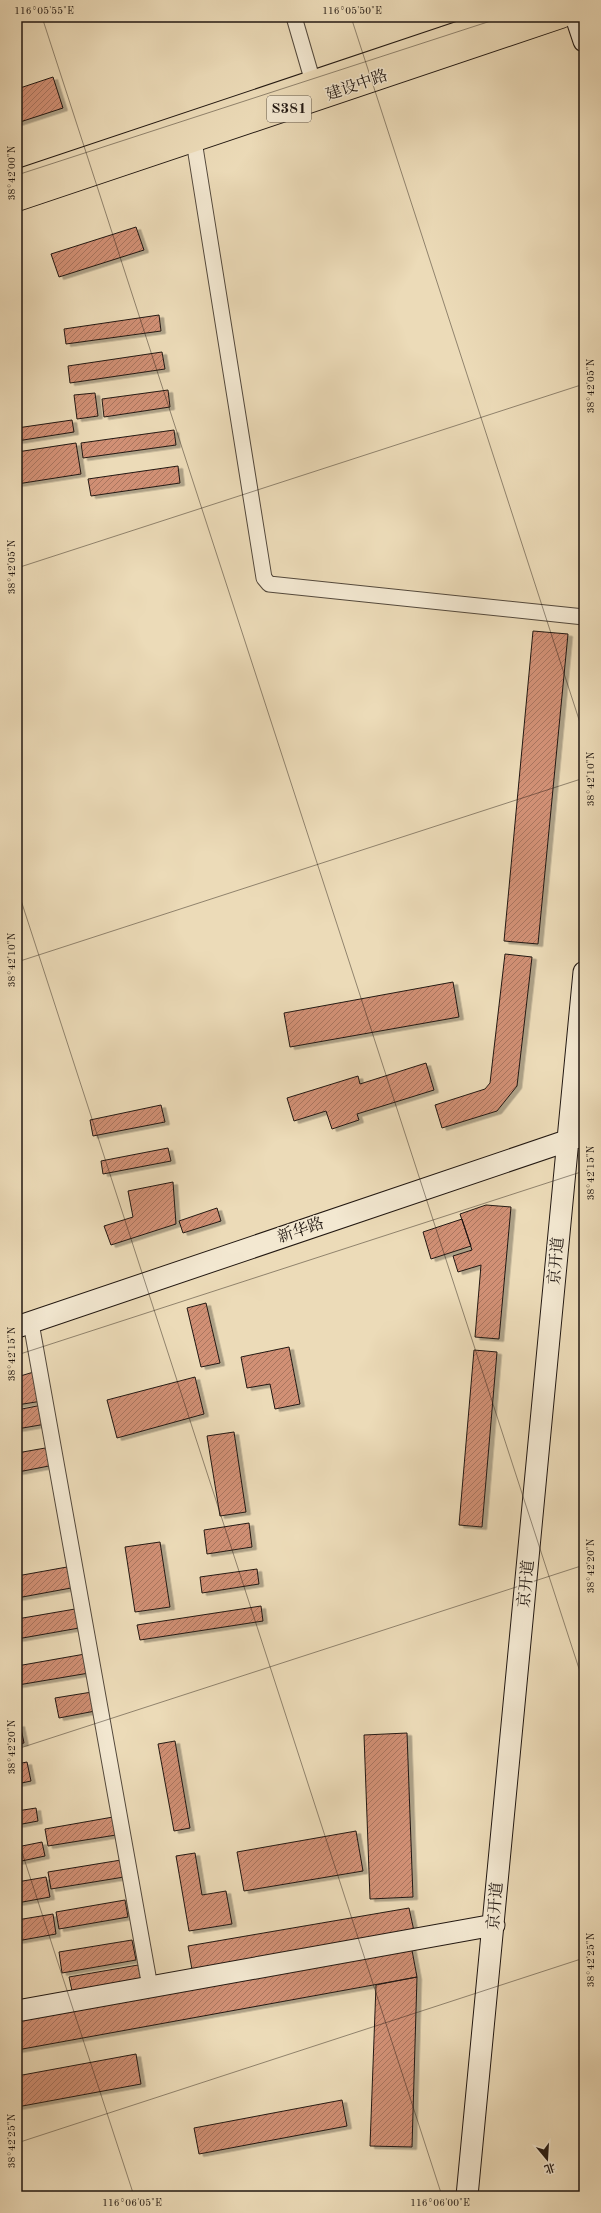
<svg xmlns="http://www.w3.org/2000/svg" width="601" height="2213" viewBox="0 0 601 2213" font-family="'Old Standard TT','Noto Serif SC',serif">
	<defs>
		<pattern id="building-hatch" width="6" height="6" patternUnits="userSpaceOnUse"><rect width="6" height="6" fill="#d19075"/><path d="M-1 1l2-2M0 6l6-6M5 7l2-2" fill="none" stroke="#a9755f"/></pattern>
		<filter id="shadow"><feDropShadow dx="4.5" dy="2.5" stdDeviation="0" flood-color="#0004"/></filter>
	</defs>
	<rect width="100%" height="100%" fill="#ecdbb8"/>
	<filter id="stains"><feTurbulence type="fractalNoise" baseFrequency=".005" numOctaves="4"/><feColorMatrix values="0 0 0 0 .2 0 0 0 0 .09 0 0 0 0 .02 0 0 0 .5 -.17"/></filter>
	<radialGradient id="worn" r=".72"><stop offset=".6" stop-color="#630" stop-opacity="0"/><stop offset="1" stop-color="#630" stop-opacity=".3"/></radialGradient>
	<path fill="url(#building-hatch)" stroke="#221812" filter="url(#shadow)" d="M53 77 63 108 17 123V89Z
		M136 227 144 250 59 277 51 254Z
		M159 315 161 331 66 344 64 329Z
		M162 352 165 369 70 383 68 366Z
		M168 390 170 407 104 417 102 399Z
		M95 393 98 416 77 419 74 395Z
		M72 420 74 432 17 441V428Z
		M174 430 176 445 83 458 81 443Z
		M76 443 81 474 17 484V452Z
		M178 466 180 483 91 496 88 479Z
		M533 631 568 634 538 944 504 941Z
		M505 954 532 957 517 1086 497 1111 442 1128 435 1105 485 1089 490 1083Z
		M453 982 459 1017 290 1047 284 1013Z
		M426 1063 434 1090 357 1114 359 1120 332 1129 326 1111 294 1121 287 1098 358 1076 360 1084Z
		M161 1105 165 1122 93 1136 90 1120Z
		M168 1148 171 1161 103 1174 101 1161Z
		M173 1182 176 1224 111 1245 104 1226 133 1217 128 1191Z
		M486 1205 511 1207 499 1339 475 1337 481 1265 458 1272 453 1256 472 1250 460 1214Z
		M217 1208 221 1221 183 1233 179 1221Z
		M462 1219 471 1246 431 1259 423 1232Z
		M206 1303 220 1363 201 1367 187 1308Z
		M289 1347 300 1404 275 1409 270 1384 247 1388 241 1357Z
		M474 1350 497 1352 482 1527 459 1525Z
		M37 1371 42 1401 17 1405V1377Z
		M195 1377 204 1414 117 1438 107 1400Z
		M42 1405 46 1424 17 1429V1410Z
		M234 1432 246 1512 220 1516 207 1436Z
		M51 1447 54 1465 18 1472 17 1453Z
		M249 1523 252 1547 207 1554 204 1530Z
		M160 1542 170 1607 135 1612 125 1547Z
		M67 1567 71 1588 17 1598V1576Z
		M257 1569 259 1584 202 1593 200 1577Z
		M261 1606 263 1621 140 1640 137 1625Z
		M75 1609 79 1628 17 1639V1619Z
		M85 1654 89 1673 18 1685 17 1666Z
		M92 1692 95 1711 59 1718 55 1698Z
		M20 1724 24 1743 17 1744V1725Z
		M407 1733 413 1897 370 1899 364 1735Z
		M175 1741 190 1828 174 1831 158 1744Z
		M27 1762 31 1781 17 1784V1764Z
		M36 1808 38 1821 17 1825V1811Z
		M113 1817 116 1835 48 1846 45 1829Z
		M356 1831 363 1871 244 1891 237 1852Z
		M42 1842 45 1856 17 1862V1847Z
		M195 1853 202 1895 226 1891 232 1924 189 1931 176 1856Z
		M121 1860 124 1877 51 1889 48 1872Z
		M46 1877 50 1897 17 1903V1882Z
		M125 1900 128 1917 59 1929 56 1912Z
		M409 1908 414 1931 192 1970 188 1946Z
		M53 1914 56 1934 17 1941V1920Z
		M132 1940 136 1960 62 1973 59 1952Z
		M411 1945 417 1977 17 2050V2017Z
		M138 1965 141 1980 72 1991 69 1977Z
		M417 1977 412 2147 370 2146 376 1985Z
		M136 2054 141 2084 17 2107V2076Z
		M342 2100 347 2126 199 2154 194 2128Z"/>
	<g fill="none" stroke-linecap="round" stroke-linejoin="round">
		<defs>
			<path id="street" d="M294 17 313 82
				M194 141 264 578 269 584 584 617
				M31 1323 150 1987"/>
			<path id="secondary" d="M576 17 584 41
				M17 1327 584 1135
				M17 2011 494 1925
				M467 2196 584 972"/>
			<path id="primary" d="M17 181 506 17
				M17 200 561 17"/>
		</defs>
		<use href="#street" stroke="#54493c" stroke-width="17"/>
		<use href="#secondary" stroke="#221812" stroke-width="23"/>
		<use href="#primary" stroke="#221812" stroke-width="24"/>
		<use href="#street" stroke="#f3e8d1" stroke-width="15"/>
		<use href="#secondary" stroke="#f3e8d1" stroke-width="21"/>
		<use href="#primary" stroke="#ecdbb8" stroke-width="22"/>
	</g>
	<path fill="none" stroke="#221812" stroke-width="1" stroke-opacity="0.45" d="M42 17 584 1684M351 17 584 735M17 175 503 17M17 568 584 384M17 888 442 2196M17 962 584 778M17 1355 584 1171M17 1749 584 1565M17 1837 134 2196M17 2143 584 1958"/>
	<g text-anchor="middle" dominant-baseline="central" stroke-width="3" stroke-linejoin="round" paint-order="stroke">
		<rect fill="#f3e8d1" stroke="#61564b" stroke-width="1" x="267" y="96" width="44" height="26" rx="3"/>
		<g font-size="15" font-weight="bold" fill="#221812">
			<text x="289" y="109">S381</text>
		</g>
		<g font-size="16" fill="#221812" stroke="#f3e8d1">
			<text transform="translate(357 86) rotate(-19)">建设中路</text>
			<text transform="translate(301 1231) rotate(-19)">新华路</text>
			<text transform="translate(557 1261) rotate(-85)">京开道</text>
			<text transform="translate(527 1584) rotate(-84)">京开道</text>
			<text transform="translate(496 1906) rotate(-85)">京开道</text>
		</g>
	</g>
	<rect width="601" height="2213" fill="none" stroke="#ecdbb8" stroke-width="44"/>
	<g transform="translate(547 2159) rotate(162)" stroke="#f3e8d1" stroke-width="3" paint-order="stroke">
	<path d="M0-3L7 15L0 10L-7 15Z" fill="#221812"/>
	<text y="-6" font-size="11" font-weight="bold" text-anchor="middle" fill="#221812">北</text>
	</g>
	<rect x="22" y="22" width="557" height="2169" fill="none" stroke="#221812" stroke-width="1.5"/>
	<g font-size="10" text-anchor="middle" fill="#221812">
		<text x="44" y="14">116°05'55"E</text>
		<text x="352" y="14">116°05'50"E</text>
		<text transform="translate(11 173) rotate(-90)" y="4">38°42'00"N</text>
		<text transform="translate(590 386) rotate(-90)" y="4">38°42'05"N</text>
		<text transform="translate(11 567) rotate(-90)" y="4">38°42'05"N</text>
		<text transform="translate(590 779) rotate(-90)" y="4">38°42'10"N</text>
		<text transform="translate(11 960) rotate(-90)" y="4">38°42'10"N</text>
		<text transform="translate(590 1173) rotate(-90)" y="4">38°42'15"N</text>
		<text transform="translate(11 1354) rotate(-90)" y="4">38°42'15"N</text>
		<text transform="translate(590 1566) rotate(-90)" y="4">38°42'20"N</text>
		<text transform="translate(11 1747) rotate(-90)" y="4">38°42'20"N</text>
		<text transform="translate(590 1960) rotate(-90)" y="4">38°42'25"N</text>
		<text transform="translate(11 2141) rotate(-90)" y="4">38°42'25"N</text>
		<text x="132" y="2206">116°06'05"E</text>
		<text x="440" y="2206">116°06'00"E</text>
	</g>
	<rect width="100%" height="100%" filter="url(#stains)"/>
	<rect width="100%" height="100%" fill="url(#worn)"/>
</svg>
